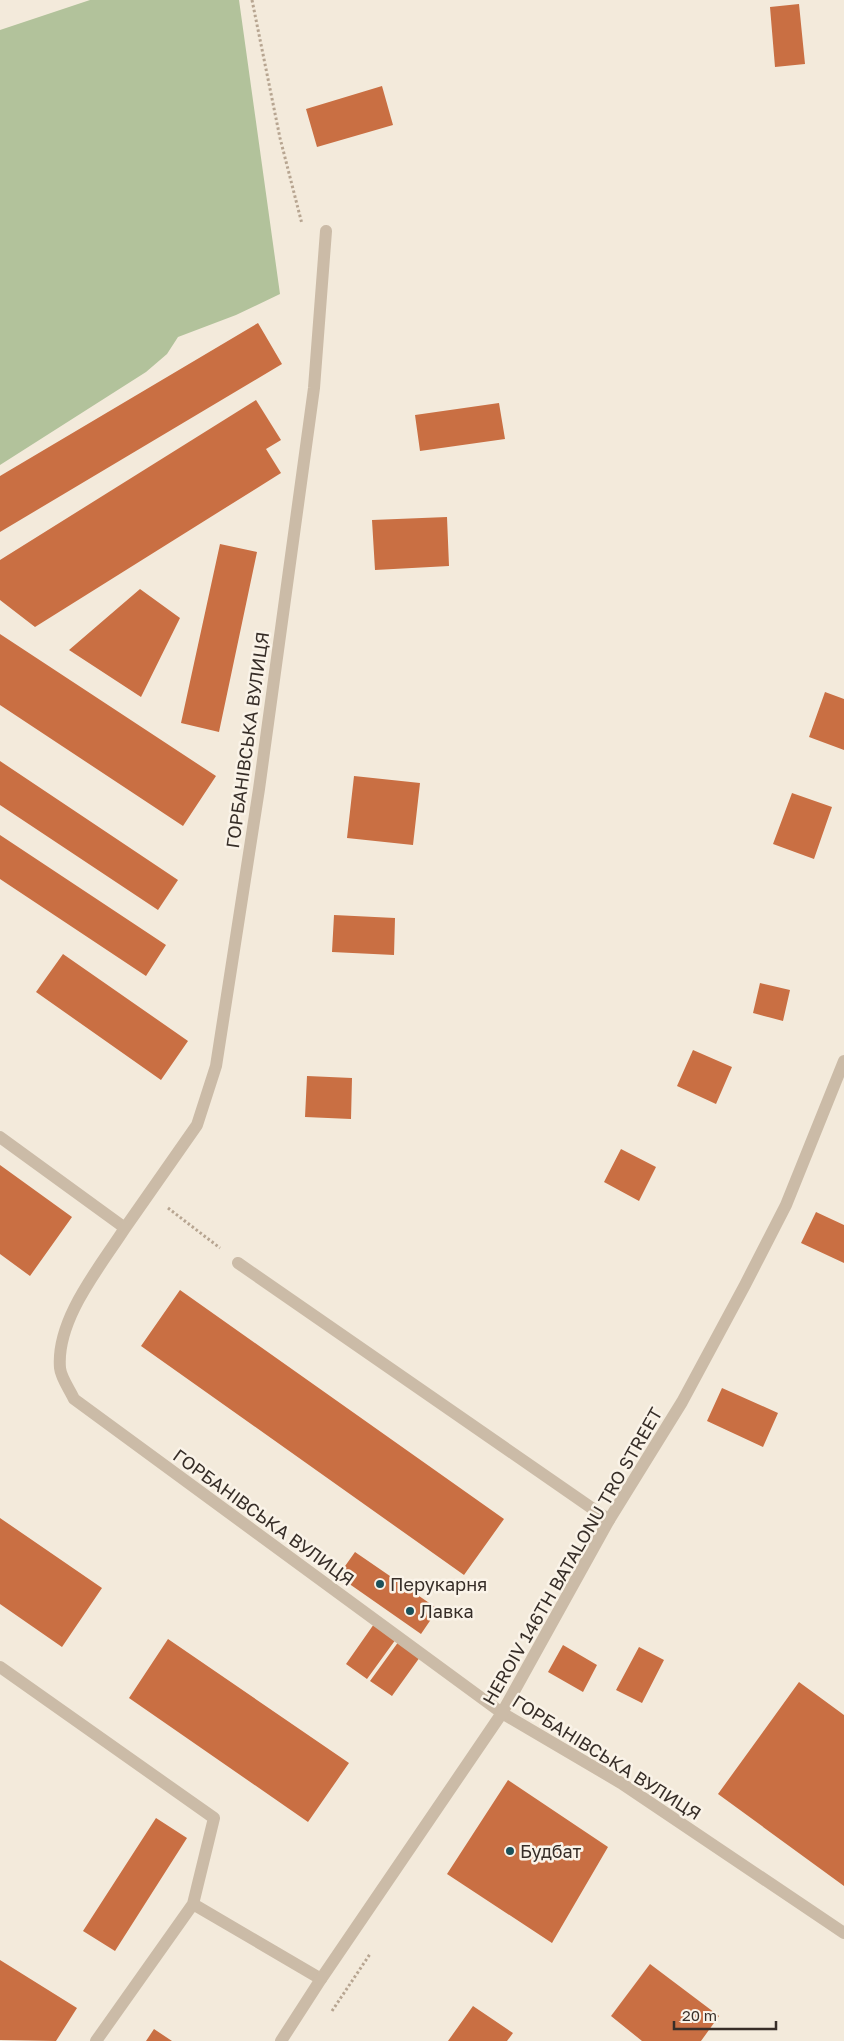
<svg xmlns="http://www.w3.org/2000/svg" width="844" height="2041" viewBox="0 0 844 2041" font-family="'Golos Text',sans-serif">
	<rect width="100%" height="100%" fill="#f3eadb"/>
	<path fill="#b2c29b" d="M90 0H239L280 294 236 315 178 337 167 354 146 372 0 465V30Z"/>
	<path fill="#c96f43" d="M799 4 805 64 775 67 770 7Z
		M382 86 393 125 317 147 306 109Z
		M258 323 282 364 0 532V476Z
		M256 400 281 440 266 449 281 473 35 627 0 600V560Z
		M499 403 505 439 420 451 415 415Z
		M447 517 449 566 375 570 372 520Z
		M220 544 257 552 219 732 181 723Z
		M140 589 180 618 141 697 69 650Z
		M0 634 216 776 183 826 0 705Z
		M825 692 844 699V750L809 737Z
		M0 761 178 880 158 910 0 805Z
		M354 776 420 783 413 845 347 838Z
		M792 793 832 807 814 859 773 844Z
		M0 835 166 945 146 976 0 879Z
		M334 915 395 918 394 955 332 952Z
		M63 954 188 1041 161 1080 36 992Z
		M760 983 790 990 783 1021 753 1013Z
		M693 1050 732 1067 716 1104 677 1086Z
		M307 1076 352 1078 351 1119 305 1117Z
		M621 1149 656 1167 639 1201 604 1182Z
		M0 1165 72 1217 30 1276 0 1254Z
		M816 1212 844 1225V1263L801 1243Z
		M180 1290 504 1519 464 1575 141 1346Z
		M722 1388 778 1413 763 1447 707 1421Z
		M0 1518 102 1588 62 1647 0 1604Z
		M355 1552 438 1609 421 1634 338 1576Z
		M374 1624 396 1639 367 1679 346 1664Z
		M168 1639 349 1763 308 1822 129 1698Z
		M399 1641 420 1657 392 1696 370 1681Z
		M563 1645 597 1665 583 1692 548 1672Z
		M639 1647 664 1660 642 1703 616 1690Z
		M799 1682 844 1715V1886L718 1794Z
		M508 1780 608 1847 552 1943 447 1874Z
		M156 1818 187 1838 115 1951 83 1931Z
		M0 1960 77 2008 56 2041 0 2040Z
		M650 1964 719 2016 701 2041H642L611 2016Z
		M473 2006 513 2033 507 2041H448Z
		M154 2029 172 2041H146Z"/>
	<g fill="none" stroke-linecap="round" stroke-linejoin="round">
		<path stroke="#b7a591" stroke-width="3" stroke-dasharray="2.5 2.5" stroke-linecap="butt" d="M252 0 280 138 302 224
			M168 1208 220 1248
			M332 2011 370 1954"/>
		<path stroke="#cbbba7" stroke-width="12" d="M0 1137 125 1228C100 1267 56 1319 60 1368 61 1378 70 1390 74 1399L502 1713 621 1783 844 1933
			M125 1228 197 1125 216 1066 259 789 314 388 326 231
			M238 1263 609 1520
			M0 1667 214 1818 193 1904 321 1979
			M96 2041 193 1904"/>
		<path stroke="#cbbba7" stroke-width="12" d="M281 2041 321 1979 502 1713 609 1520 682 1402 745 1285 786 1205 844 1061"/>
	</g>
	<g fill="#1c515a" stroke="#faf3e8" stroke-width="2">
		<circle cx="380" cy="1584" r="5"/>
		<circle cx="410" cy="1611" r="5"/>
		<circle cx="510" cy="1851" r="5"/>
	</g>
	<g text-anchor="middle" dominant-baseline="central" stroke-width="5" stroke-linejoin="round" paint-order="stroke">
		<g font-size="18" fill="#372e28" stroke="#faf3e8">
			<text transform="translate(247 740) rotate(-82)">ГОРБАНІВСЬКА ВУЛИЦЯ</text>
			<text transform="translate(264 1517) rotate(36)">ГОРБАНІВСЬКА ВУЛИЦЯ</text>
			<text transform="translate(572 1556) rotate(-60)">HEROIV 146TH BATALONU TRO STREET</text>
			<text transform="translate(607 1757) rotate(32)">ГОРБАНІВСЬКА ВУЛИЦЯ</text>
		</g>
		<g font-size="18" fill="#372e28" stroke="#faf3e8" text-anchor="start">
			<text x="390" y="1584">Перукарня</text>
			<text x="420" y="1611">Лавка</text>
			<text x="520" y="1851">Будбат</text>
		</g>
	</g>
	<path d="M674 2021v8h102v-8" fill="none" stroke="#372e28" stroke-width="2.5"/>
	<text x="682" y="2021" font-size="15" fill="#372e28" stroke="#faf3e8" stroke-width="4" paint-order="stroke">20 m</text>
</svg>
